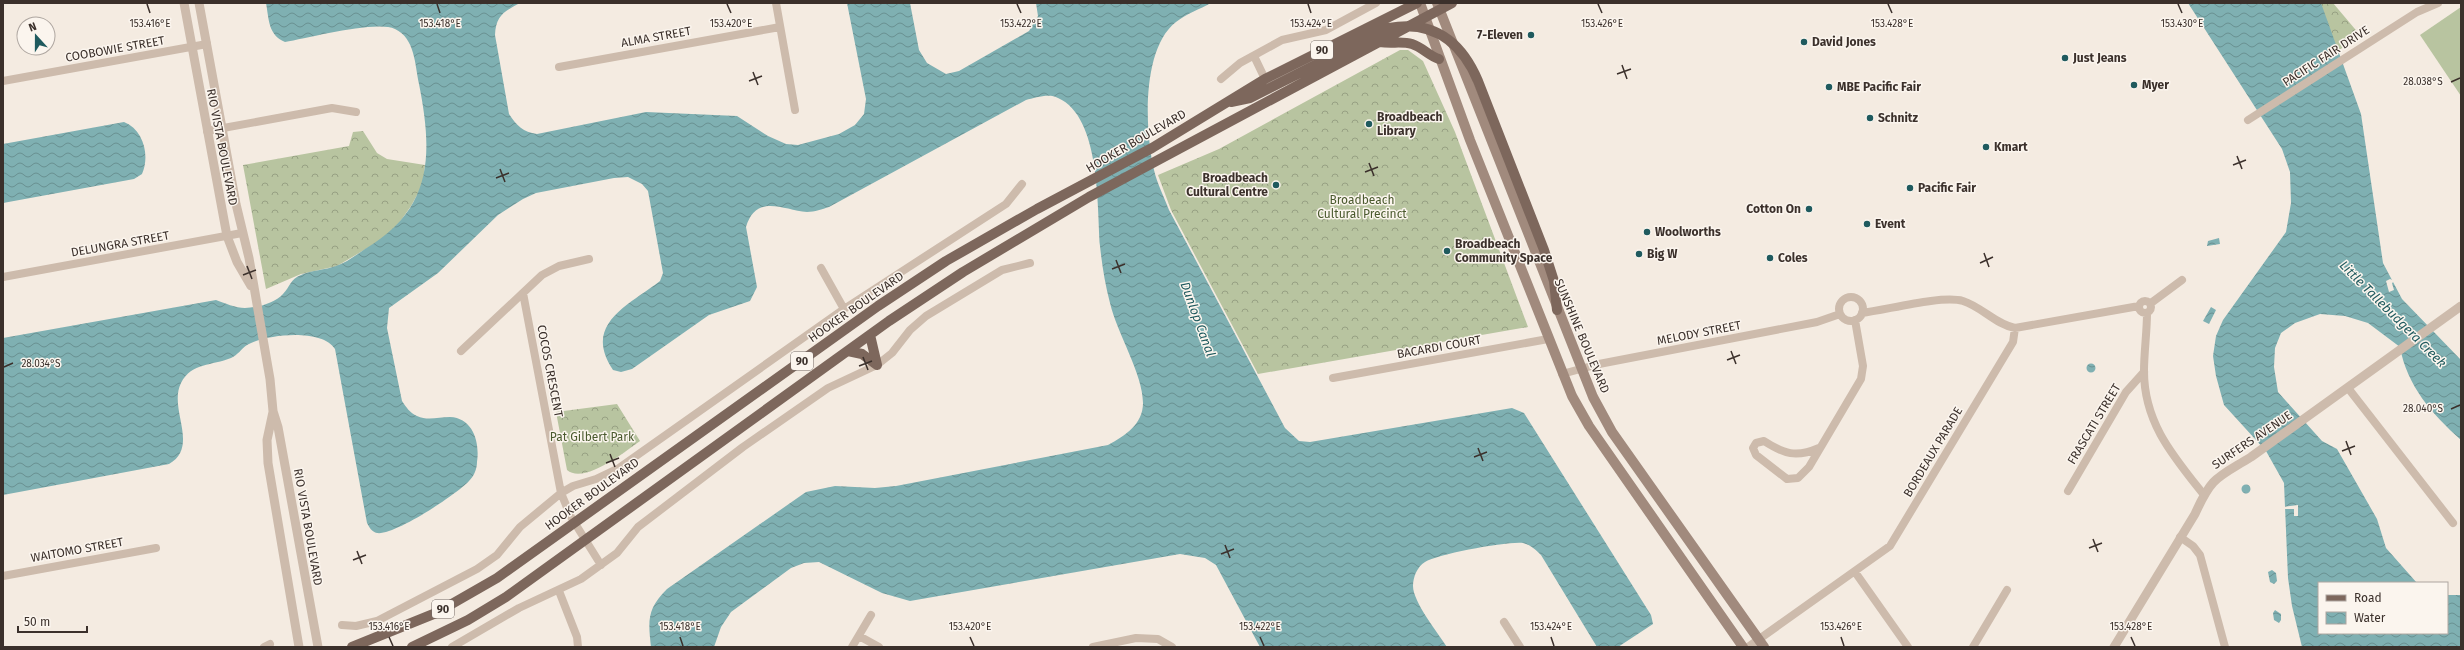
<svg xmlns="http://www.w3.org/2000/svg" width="2464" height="650" viewBox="0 0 2464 650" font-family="'Fira Sans',sans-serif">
	<defs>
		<pattern id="forest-crowns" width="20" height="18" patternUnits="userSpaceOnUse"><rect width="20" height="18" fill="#b8c4a0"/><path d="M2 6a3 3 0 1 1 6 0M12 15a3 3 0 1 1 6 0" fill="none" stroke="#97a083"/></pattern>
		<pattern id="water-waves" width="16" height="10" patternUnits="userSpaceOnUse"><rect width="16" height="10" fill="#7fb0b2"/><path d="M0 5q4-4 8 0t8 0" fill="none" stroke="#699091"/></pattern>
	</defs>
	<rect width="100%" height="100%" fill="#f4ebe1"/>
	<path fill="#b8c4a0" d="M2461 7V96L2420 35Z"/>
	<path fill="url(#forest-crowns)" d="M2319 3H2333L2360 35 2338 51Z
		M1400 50H1408L1423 61 1455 132 1528 327 1258 374 1171 210 1158 175 1219 149Z
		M363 131 377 153 387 159 425 165 423 184 411 206 397 226 386 237 337 266 301 274 266 289 243 165 349 146 353 132Z
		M617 404 640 441C626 451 584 485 567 470L556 412Z"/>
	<path fill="url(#water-waves)" d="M266 3H520C503 12 496 16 495 35L509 114C517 126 523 132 537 134L646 112 737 116 768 136 786 144 798 145 839 134 855 125 864 114 866 99 847 3H910L919 50 927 63 946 74 959 71 1029 31 1038 16 1036 3H1211C1200 9 1186 14 1176 22 1141 49 1145 132 1154 170 1157 183 1164 197 1169 210L1285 428 1299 441 1310 442 1512 408 1524 413 1651 615 1653 624 1618 647H1597L1541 555C1536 550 1531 545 1523 543 1508 541 1438 554 1425 562 1417 567 1413 577 1413 586 1413 602 1438 633 1447 647H1260L1216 565 1205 558 1180 554 910 601 882 593 819 562 804 563 791 568 731 612 721 627 714 647H651C648 620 647 609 667 589L806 492 835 486 875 488 896 486 1108 445C1125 436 1143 424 1143 403 1143 374 1117 333 1110 303 1105 284 1102 265 1100 246 1097 207 1101 117 1058 98 1049 93 1035 98 1026 100L829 207C822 209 815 212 807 212 783 210 756 193 746 227L757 287 750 301 709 315 632 369 621 372 613 370C582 324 629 305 660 281L663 273 648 191 642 184 628 177 614 178 536 193 523 199 498 215 438 273 389 308 387 328 402 401C406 407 410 413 417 416 428 421 438 417 450 417 473 418 480 442 477 462 477 469 474 476 469 481 457 494 394 536 377 533 372 532 369 527 367 523L335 349C322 328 266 334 247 345 241 349 238 355 231 358 212 366 192 362 181 383 168 409 200 446 169 464L3 495V338L216 300C224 303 236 308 245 308 257 308 275 303 283 294 290 287 290 279 301 275 312 270 325 270 336 266 346 263 356 255 365 249 433 209 433 155 419 84 415 65 415 38 395 29 376 20 309 38 285 42 268 35 269 19 266 3Z
		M2188 3H2321L2361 114 2383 263 2402 299 2461 360V440C2432 414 2407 386 2400 347L2368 323 2345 316 2320 314 2295 323 2281 333 2275 348 2274 367 2278 392 2322 441 2337 449 2377 519 2386 548 2417 583H2319V633H2447V595H2461V647H2302L2292 606 2288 578 2284 483 2266 451 2224 405 2216 376 2213 356 2216 336 2223 320 2286 232 2291 203 2290 172 2282 149Z
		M124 122C144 130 150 156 142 174L134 179 3 203V144Z
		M2219 238 2220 244 2207 246 2208 241Z
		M2211 307 2216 310 2209 324 2203 321Z
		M2086.5 368a4.5 4.5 0 1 1 9 0a4.5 4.5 0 1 1-9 0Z
		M2241.5 489a4.5 4.5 0 1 1 9 0a4.5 4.5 0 1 1-9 0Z
		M2272 570 2276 573 2277 581 2274 584 2270 582 2268 572Z
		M2275 610 2281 614V620L2279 623 2274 620 2273 613Z"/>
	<path fill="#f4ebe1" d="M2390 279 2395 281 2392 283 2394 290 2389 292 2386 281Z
		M2298 505V516H2294V509H2283V507Z"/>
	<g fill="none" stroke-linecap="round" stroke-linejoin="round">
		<path stroke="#cdbbac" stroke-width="8" d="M776 3 795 110
			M1254 56 1265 79
			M559 67 780 27
			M1221 79 1240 63 1282 40 1326 30 1376 3
			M3 81 207 44
			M2248 120 2417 12 2438 3
			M207 131 332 108 356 112
			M821 268 844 309
			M3 277 242 233
			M523 293 561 493 571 517 601 565
			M1839 309a12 12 0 1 1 24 0a12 12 0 1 1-24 0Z
			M2139 307a6 6 0 1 1 12 0a6 6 0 1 1-12 0Z
			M2151 303 2182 280
			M1862 313C1887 310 1941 295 1963 301 1982 307 1995 324 2015 328L2139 306
			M2147 313C2147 332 2144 352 2144 371 2144 423 2173 456 2204 495
			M461 351 542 275 559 266 589 259
			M1562 374 1599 364 1817 322 1840 314
			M1333 378 1548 339
			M2348 388 2453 523
			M1819 448C1796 458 1784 454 1764 441L1756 443 1753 448 1756 455 1787 479 1798 478 1809 467 1861 379 1863 366 1855 320
			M2068 491 2126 392 2144 372
			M2180 537 2193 546 2200 555 2225 647
			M1855 572 1908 647
			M3 576 156 548
			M559 591 577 637 578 647
			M1504 622 1520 647
			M342 625 356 626 377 621 477 569 497 555 520 527 561 493 573 486 596 479 619 468 844 309 1006 204 1022 184
			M859 636 879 647
			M264 647 270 644
			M452 647 519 608 581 579 617 553 638 527 743 447 828 388 877 365 892 353 910 330 926 316 1002 270 1030 263
			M852 647 871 615
			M1093 647 1136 638 1158 639 1172 647
			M1748 647 1890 546 2013 342 2015 328
			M1973 647 2007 590"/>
		<path stroke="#cdbbac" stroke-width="9" d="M184 3 227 236 237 262 251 286
			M199 3 236 204 249 258 270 379 273 411 278 427 318 647
			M273 412 267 440 268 463 299 647
			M2114 647 2195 514C2212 476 2217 478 2251 457L2461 306"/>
		<path stroke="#a18a7d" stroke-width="10" d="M1420 3 1470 140 1572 396 1589 426 1743 647
			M1437 3 1593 397 1612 432 1764 647"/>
		<path stroke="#7d675c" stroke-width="10" d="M1380 42C1391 44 1402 41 1412 44 1422 47 1429 56 1439 59
			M1231 102 1250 98 1389 28C1433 20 1461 41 1478 81L1544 250 1554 281 1557 310
			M870 335 877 365
			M848 351 862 354 877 365
			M352 647 436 613 497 578 878 306 946 261 1037 209 1152 148 1265 79 1417 3
			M412 647 468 620 506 597 889 321 963 272 1089 197 1452 3"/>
	</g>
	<path fill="none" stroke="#3b302b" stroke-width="1.5" d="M147 4 150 13M437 4 440 13M727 4 731 13M1017 4 1021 13M1308 4 1311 13M1598 4 1602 13M1888 4 1892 13M2178 4 2182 13M1622 65 1627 79M753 72 758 85M1617 74 1631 69M749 81 762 76M2451 82 2460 78M2237 156 2242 169M1369 163 1374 176M2233 165 2246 160M500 169 505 182M1365 172 1378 167M496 178 509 173M1984 253 1989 267M1116 260 1121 273M1980 263 1993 257M247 266 252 279M1112 269 1125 264M243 275 256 270M1731 351 1736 364M863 357 868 370M1727 360 1740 355M859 366 872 361M4 367 13 363M2451 409 2460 405M2346 441 2351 455M1478 448 1483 461M2342 451 2355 446M610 454 615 467M1474 457 1487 452M606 463 619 458M2093 539 2098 552M1225 545 1230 558M2089 548 2102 543M357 551 362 564M1221 554 1234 549M353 560 366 555M389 637 393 646M680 637 683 646M970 637 974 646M1260 637 1264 646M1551 637 1554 646M1841 637 1844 646M2131 637 2135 646"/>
	<g fill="#1f5a5e" stroke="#fbf5ee" stroke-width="1.5">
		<circle cx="1531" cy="35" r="4"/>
		<circle cx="1804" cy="42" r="4"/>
		<circle cx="2065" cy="58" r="4"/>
		<circle cx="2134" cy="85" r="4"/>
		<circle cx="1829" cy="87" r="4"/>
		<circle cx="1870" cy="118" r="4"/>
		<circle cx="1369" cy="124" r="4"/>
		<circle cx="1986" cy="147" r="4"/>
		<circle cx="1276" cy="185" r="4"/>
		<circle cx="1910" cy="188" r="4"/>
		<circle cx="1809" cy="209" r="4"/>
		<circle cx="1867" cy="224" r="4"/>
		<circle cx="1647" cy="232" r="4"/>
		<circle cx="1447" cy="251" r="4"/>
		<circle cx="1639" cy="254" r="4"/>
		<circle cx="1770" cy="258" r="4"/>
	</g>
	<g text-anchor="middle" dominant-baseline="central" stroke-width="3" stroke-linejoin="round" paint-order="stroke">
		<g fill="#fbf5ee" stroke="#756b66" stroke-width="1">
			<rect x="1311" y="41" width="22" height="18" rx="3"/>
			<rect x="791" y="352" width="22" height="18" rx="3"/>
			<rect x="432" y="600" width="22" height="18" rx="3"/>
		</g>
		<g font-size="11" font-weight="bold" fill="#3b302b">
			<text x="1322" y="50">90</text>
			<text x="802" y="361">90</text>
			<text x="443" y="609">90</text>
		</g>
		<g font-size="12" font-weight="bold" fill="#3b302b" stroke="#fbf5ee" text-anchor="start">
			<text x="1523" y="35" text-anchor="end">7-Eleven</text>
			<text x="1812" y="42">David Jones</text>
			<text x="2073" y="58">Just Jeans</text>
			<text x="2142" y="85">Myer</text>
			<text x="1837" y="87">MBE Pacific Fair</text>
			<text x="1377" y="117">Broadbeach<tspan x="1377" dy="14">Library</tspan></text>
			<text x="1878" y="118">Schnitz</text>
			<text x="1994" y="147">Kmart</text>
			<text x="1268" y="178" text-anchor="end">Broadbeach<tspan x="1268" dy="14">Cultural Centre</tspan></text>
			<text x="1918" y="188">Pacific Fair</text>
			<text x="1801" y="209" text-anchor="end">Cotton On</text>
			<text x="1875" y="224">Event</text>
			<text x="1655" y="232">Woolworths</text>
			<text x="1455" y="244">Broadbeach<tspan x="1455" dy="14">Community Space</tspan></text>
			<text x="1647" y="254">Big W</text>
			<text x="1778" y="258">Coles</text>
		</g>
		<g font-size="12" fill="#3b302b" stroke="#fbf5ee">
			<text transform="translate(656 37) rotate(-10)">ALMA STREET</text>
			<text transform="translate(115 49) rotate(-10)">COOBOWIE STREET</text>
			<text transform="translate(2326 56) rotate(-33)">PACIFIC FAIR DRIVE</text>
			<text transform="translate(1136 141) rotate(-30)">HOOKER BOULEVARD</text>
			<text transform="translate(222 147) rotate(79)">RIO VISTA BOULEVARD</text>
			<text transform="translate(120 244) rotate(-10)">DELUNGRA STREET</text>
			<text transform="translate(856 307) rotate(-35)">HOOKER BOULEVARD</text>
			<text transform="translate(1699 333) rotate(-11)">MELODY STREET</text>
			<text transform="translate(1582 336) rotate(67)">SUNSHINE BOULEVARD</text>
			<text transform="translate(1439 347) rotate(-10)">BACARDI COURT</text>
			<text transform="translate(550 371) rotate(79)">COCOS CRESCENT</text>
			<text transform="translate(2094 424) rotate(-59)">FRASCATI STREET</text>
			<text transform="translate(2252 440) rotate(-34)">SURFERS AVENUE</text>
			<text transform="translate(1933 452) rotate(-59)">BORDEAUX PARADE</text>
			<text transform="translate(592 494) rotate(-36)">HOOKER BOULEVARD</text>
			<text transform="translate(308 527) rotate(80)">RIO VISTA BOULEVARD</text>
			<text transform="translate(77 550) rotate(-10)">WAITOMO STREET</text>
		</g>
		<g font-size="12" fill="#4a5a2e" stroke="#fbf5ee">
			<text x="1362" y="200">Broadbeach<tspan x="1362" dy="14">Cultural Precinct</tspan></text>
			<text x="592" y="437">Pat Gilbert Park</text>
		</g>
		<g font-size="13" font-style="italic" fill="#1f5a5e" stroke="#fbf5ee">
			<text transform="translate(2393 314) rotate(45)">Little Tallebudgera Creek</text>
			<text transform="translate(1198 319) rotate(70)">Dunlop Canal</text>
		</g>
	</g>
	<g font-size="10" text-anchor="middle" fill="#3b302b" stroke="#fbf5ee" stroke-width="3" stroke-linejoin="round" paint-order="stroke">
		<text x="150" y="27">153.416°E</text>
		<text x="440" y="27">153.418°E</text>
		<text x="731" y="27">153.420°E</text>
		<text x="1021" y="27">153.422°E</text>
		<text x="1311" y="27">153.424°E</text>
		<text x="1602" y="27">153.426°E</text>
		<text x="1892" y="27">153.428°E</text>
		<text x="2182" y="27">153.430°E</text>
		<text x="2423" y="85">28.038°S</text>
		<text x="41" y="367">28.034°S</text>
		<text x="2423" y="412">28.040°S</text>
		<text x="389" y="630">153.416°E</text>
		<text x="680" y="630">153.418°E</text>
		<text x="970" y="630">153.420°E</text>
		<text x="1260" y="630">153.422°E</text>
		<text x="1551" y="630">153.424°E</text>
		<text x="1841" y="630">153.426°E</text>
		<text x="2131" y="630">153.428°E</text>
	</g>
	<rect width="2464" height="650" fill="none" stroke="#3b302b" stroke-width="8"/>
	<rect x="2318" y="582" width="130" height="52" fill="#fbf5ee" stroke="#aea6a0"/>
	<rect x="2326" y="595" width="20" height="6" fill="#7d675c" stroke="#aea6a0"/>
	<text x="2354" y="602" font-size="12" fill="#3b302b">Road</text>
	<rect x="2326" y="612" width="20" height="12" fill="url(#water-waves)" stroke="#aea6a0"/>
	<text x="2354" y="622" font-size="12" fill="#3b302b">Water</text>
	<g transform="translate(36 36) rotate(339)"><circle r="19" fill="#fbf5ee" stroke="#aea6a0"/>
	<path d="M0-3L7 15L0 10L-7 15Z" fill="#1f5a5e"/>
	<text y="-6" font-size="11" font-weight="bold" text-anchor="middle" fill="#3b302b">N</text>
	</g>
	<path d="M18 626v6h69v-6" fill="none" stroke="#3b302b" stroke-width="2"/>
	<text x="24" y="626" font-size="12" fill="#3b302b" stroke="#fbf5ee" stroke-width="3" paint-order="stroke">50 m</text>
</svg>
